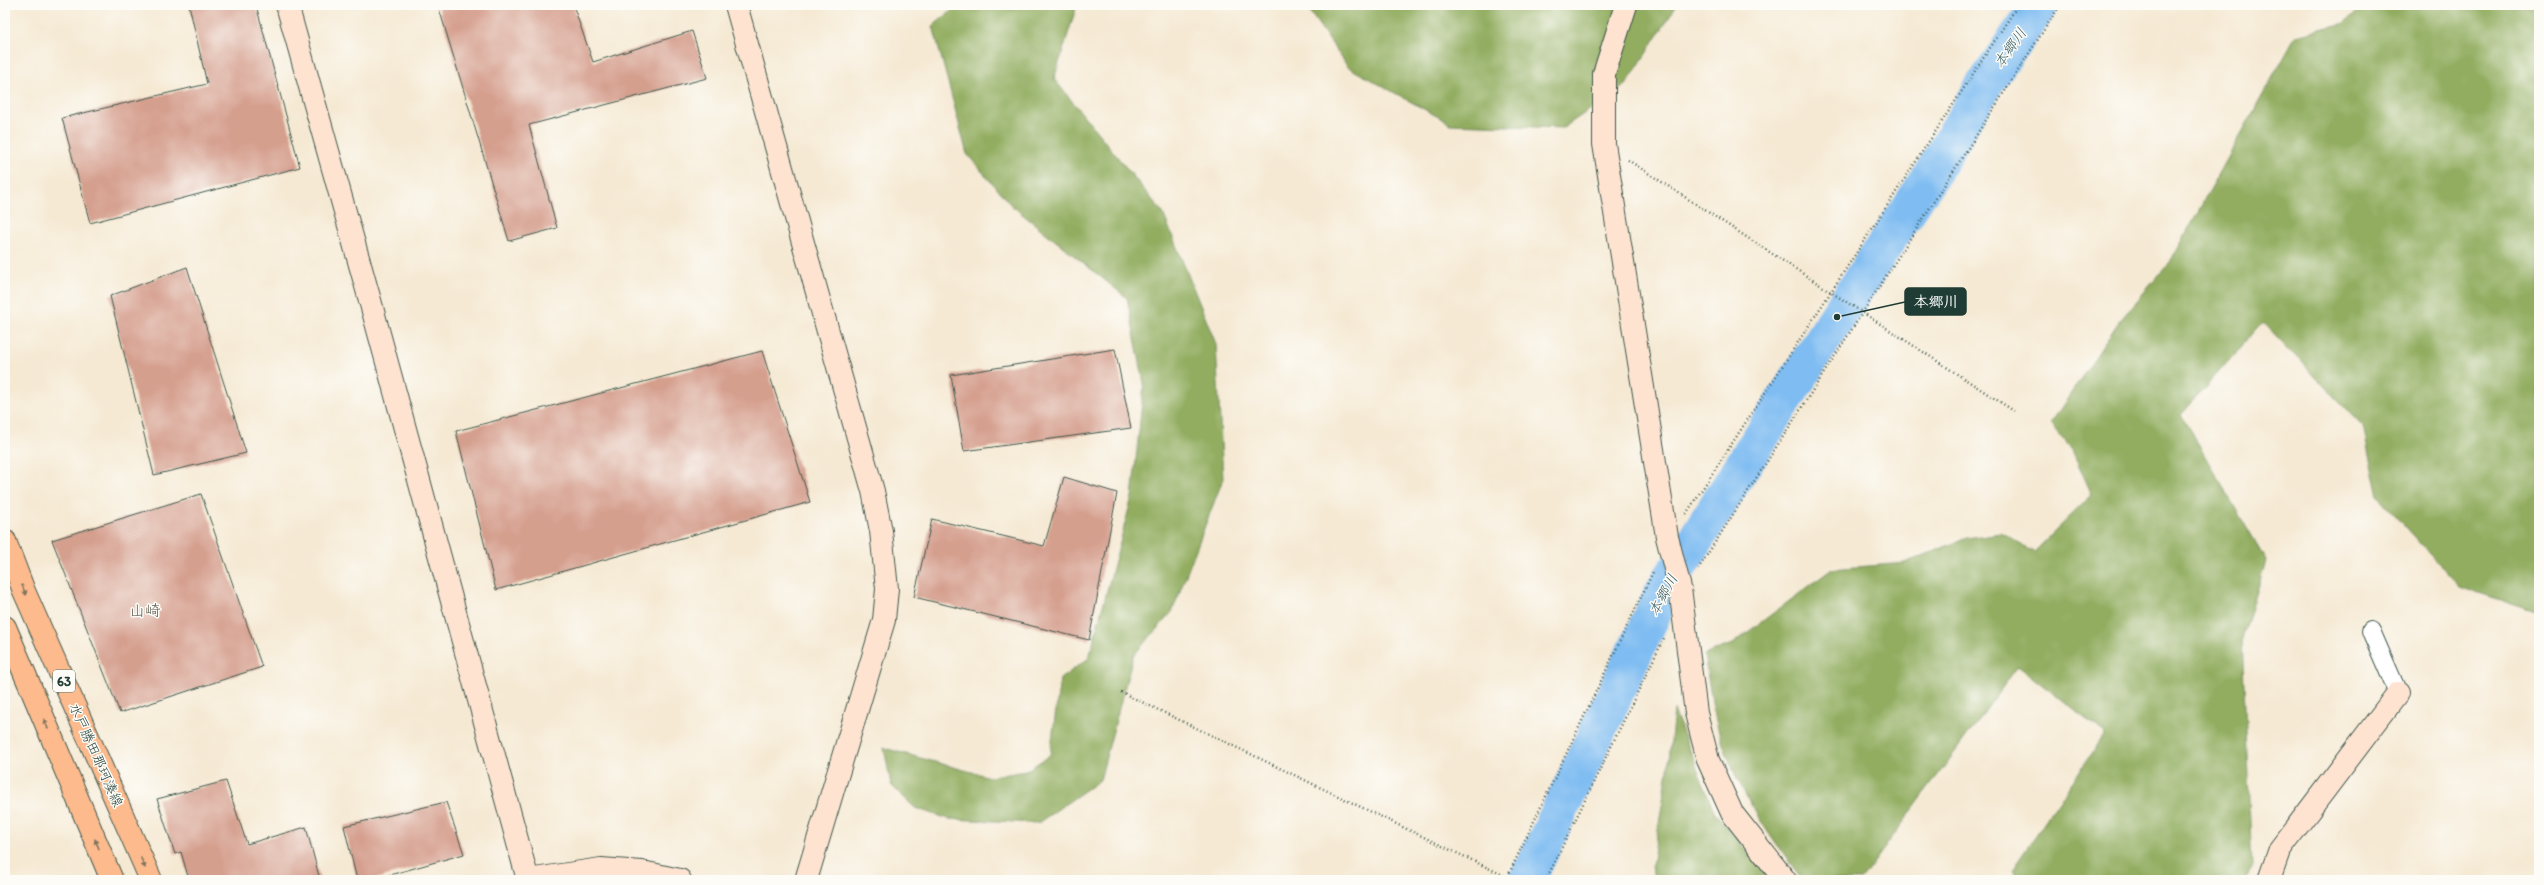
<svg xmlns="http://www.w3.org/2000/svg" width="2544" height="885" viewBox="0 0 2544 885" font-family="Itim,'Klee One',sans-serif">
	<rect width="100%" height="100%" fill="#fdfcf7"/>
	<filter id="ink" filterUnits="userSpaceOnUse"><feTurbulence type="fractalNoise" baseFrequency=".025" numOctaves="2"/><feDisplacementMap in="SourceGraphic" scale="8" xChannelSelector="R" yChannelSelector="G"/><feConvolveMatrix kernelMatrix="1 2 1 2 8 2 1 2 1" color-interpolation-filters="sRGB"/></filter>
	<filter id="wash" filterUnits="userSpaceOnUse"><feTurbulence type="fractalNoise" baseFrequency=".012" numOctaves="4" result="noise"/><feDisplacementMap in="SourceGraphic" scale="16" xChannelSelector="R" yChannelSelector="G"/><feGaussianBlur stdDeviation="0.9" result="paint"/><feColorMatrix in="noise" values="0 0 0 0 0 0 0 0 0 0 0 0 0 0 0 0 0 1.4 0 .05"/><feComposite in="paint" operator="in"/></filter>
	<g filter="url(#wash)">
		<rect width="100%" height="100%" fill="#f5e9d3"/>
		<path fill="#92ad60" stroke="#58754a" d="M958 5H1077L1054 79 1163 213 1216 344 1223 479 1172 612 1133 656 1100 780 1038 823 949 819 915 808 891 785 884 748 990 777 1026 771 1050 755 1060 679 1089 658 1132 497 1144 383 1127 298 1011 205 967 154 933 26Z
			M1305 5H1677L1626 85 1563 128 1451 124 1348 67Z
			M2365 5H2539V612L2460 587 2378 496 2363 427 2263 322 2181 415 2266 561 2242 639 2252 867 2246 880H2021L2012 870 2105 734 2018 666 1861 880H1803C1767 835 1730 778 1716 721 1711 700 1708 677 1704 655L1732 644 1832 569 1905 563 1967 538 2000 533 2034 552 2092 495 2072 450 2051 423 2118 323 2170 262 2296 35 2344 23Z
			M1674 710 1715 813 1771 880H1654L1652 865 1668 770Z"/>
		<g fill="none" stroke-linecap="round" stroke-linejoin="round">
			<path stroke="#7ebcf2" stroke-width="37" d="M1527 880 1665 588 1837 317 1930 177 1987 80 2040 5"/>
		</g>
		<g id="blocks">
			<path fill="#d59f8e" d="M189 5H256L300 167 90 223 62 118 207 84Z
				M438 5H573L593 62 692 31 707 78 529 125 557 228 509 241Z
				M187 267 246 453 154 475 110 296Z
				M1115 349 1131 428 964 451 951 375Z
				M762 351 810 502 496 590 456 431Z
				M1064 477 1117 493 1089 640 914 597 932 519 1044 546Z
				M201 494 262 667 120 713 52 540Z
				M226 781 247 844 306 827 320 880H189L181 852 175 854 157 799Z
				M446 802 464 854 372 880H357L344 826Z"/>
		</g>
	</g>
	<g filter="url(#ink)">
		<use href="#blocks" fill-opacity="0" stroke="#3f574c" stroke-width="1"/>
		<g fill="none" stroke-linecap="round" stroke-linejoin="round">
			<defs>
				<path id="street" d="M2371 631 2398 693"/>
				<path id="secondary" d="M287 5 371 304 528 880 601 869 642 872 680 880
					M736 5 873 491 881 531 887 589 884 620 806 880
					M1626 5 1604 74V144L1667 537 1680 588 1696 713 1708 760 1732 813 1785 880
					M2269 880 2280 849 2398 693"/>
				<path id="primary" d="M5 541 24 591 151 880
					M5 627 112 880"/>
			</defs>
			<use href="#street" stroke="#3f574c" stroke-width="20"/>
			<use href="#secondary" stroke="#3f574c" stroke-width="24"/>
			<use href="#primary" stroke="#3f574c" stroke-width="24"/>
			<path stroke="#3f574c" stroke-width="2.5" stroke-dasharray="1 3" stroke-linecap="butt" d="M1628 160 2014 411
				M1686 514 2018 5
				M1698 569 2060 5
				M1121 692 1507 877
				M1506 880 1653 572
				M1546 880 1664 638"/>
			<use href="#street" stroke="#fff" stroke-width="18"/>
			<use href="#secondary" stroke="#fee3d1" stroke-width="22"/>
			<use href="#primary" stroke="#fcba8d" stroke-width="22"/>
		</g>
		<defs><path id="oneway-solid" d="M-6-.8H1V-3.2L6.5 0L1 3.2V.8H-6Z"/></defs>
		<g fill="#82755c">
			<use href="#oneway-solid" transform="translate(24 590) rotate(68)"/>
			<use href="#oneway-solid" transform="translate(46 724) rotate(-113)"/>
			<use href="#oneway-solid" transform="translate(97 844) rotate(-113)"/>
			<use href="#oneway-solid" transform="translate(143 863) rotate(67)"/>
		</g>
	</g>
	<g text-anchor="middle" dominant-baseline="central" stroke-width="3" stroke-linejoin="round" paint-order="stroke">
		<rect fill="#fdfcf7" stroke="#62766e" stroke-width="1" x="53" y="670" width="22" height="22" rx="3"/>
		<g font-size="13" font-weight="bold" fill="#1f3d34">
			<text x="64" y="681">63</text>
		</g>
		<g font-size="14" fill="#1f3d34" stroke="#fdfcf7">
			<text transform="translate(96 755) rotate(66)">水戸勝田那珂湊線</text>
		</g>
		<g font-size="15" font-style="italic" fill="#375d64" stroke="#fdfcf7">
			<text transform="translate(2010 48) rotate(-55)">本郷川</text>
			<text transform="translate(1663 595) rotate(-62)">本郷川</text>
		</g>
		<g font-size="16" fill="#5f5f54" stroke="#fdfcf7">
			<text x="145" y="610">山崎</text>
		</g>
	</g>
	<path fill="none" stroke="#1f3d34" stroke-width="1.5" d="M1837 317L1905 302"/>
	<circle fill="#1f3d34" stroke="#fdfcf7" stroke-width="1.5" cx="1837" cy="317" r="4"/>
	<rect fill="#1f3d34" stroke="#1f3d34" stroke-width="1.5" x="1905" y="288" width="61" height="27" rx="4"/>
	<g font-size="15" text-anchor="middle" font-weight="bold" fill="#fff">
		<text x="1936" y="307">本郷川</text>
	</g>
	<rect width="2544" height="885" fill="none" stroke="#fdfcf7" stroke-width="20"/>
</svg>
